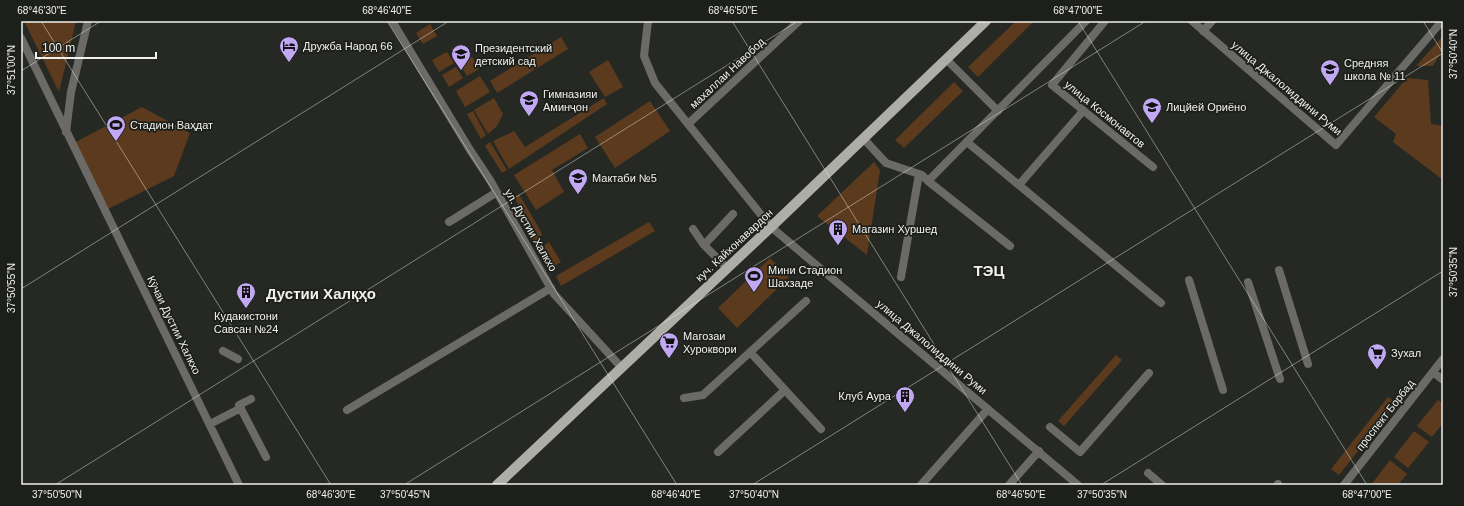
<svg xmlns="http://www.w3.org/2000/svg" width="1464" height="506" viewBox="0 0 1464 506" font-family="Helvetica,sans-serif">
	<rect width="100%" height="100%" fill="#262923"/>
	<path fill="#5c3a1d" d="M24 21H76L59 92Z
		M1016 21H1034L978 77 968 67Z
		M430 24 437 36 423 44 416 33Z
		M1443 36V49L1433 66H1416Z
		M561 37 568 49 497 93 490 81Z
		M460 44 465 46 470 54 458 61 451 49Z
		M447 52 454 63 439 72 432 60Z
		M472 57 479 69 467 76 460 65Z
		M608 60 623 87 605 97 589 72Z
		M456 67 463 78 449 87 442 75Z
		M480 76 490 92 465 107 456 91Z
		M1407 78 1428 80 1431 124 1443 126V180L1393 142 1396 134 1374 117Z
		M954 82 963 91 904 148 895 140Z
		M494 98 503 114 497 126 488 134 474 110Z
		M604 98 607 104 509 169 493 141 514 131 525 147Z
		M650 101 670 131 615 168 595 137Z
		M142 107 190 133 174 176 108 209 74 143Z
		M473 111 486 135 481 139 467 114Z
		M580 134 588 148 552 170 564 192 536 210 514 175Z
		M490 142 507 170 502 173 485 146Z
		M874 162 880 170 867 255 817 216Z
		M519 194 540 230 542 235 540 238 533 243 530 238 536 235 514 197Z
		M649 222 655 231 561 286 556 276Z
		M549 242 561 262 553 267 542 247Z
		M770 258 789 277 737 328 718 308Z
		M1116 355 1122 360 1064 426 1058 421Z
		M1388 397 1396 403 1339 475 1331 469Z
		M1438 400 1443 404V423L1432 437 1417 426Z
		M1414 431 1429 442 1408 468 1394 457Z
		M1390 460 1407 474 1398 485H1371Z"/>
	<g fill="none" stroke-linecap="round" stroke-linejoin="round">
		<path stroke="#6b6a67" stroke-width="8" d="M392 21 470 150 490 180 554 294 622 368
			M648 21 644 56 655 83 771 227 1078 485
			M1105 21 1052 85 1153 167
			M1192 21 1336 145 1442 21
			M1203 31 1212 21
			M21 38 239 485
			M946 59 998 111
			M688 124 799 21
			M66 132 71 92 88 21
			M863 138 886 163 922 175 928 181 1086 21
			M967 142 1161 303
			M928 181 1010 246
			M1019 185 1083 111
			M449 222 497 192
			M693 229 704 245 727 268
			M704 245 733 214
			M1279 270 1308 364
			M901 277 919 174
			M1189 280 1223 390
			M1248 282 1280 379
			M223 351 238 359
			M750 352 821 429
			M1433 372 1443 380
			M684 398 703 395 806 301
			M251 399 239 405 266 457
			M347 410 551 288
			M210 424 241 408
			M1050 427 1080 452 1149 373
			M718 452 785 390
			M1148 473 1162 485
			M921 485 988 409
			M1009 485 1039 451
			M1278 485V484
			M1344 485 1443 359"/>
		<path stroke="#afada7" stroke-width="10" d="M497 485 771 227 986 21"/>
	</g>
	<path fill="none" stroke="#f0f1ee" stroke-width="1" stroke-opacity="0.45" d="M41 21 331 485M387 21 677 485M732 21 1022 485M1078 21 1367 485M1423 21 1443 53M21 71 101 21M21 289 449 21M55 485 798 21M404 485 1146 21M752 485 1443 53M1101 485 1443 271"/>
	<defs>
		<symbol id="hotel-pin" viewBox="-11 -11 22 30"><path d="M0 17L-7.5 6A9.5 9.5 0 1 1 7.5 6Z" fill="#c0a8f3" stroke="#1d1f1a"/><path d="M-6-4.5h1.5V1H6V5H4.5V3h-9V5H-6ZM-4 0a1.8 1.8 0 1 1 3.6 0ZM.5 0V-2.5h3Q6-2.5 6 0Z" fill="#111"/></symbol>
		<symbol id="school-pin" viewBox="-11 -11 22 30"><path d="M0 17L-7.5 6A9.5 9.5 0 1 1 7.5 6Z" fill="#c0a8f3" stroke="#1d1f1a"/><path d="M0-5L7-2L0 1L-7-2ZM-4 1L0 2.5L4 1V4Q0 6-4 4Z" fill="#111"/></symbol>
		<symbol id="stadium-pin" viewBox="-11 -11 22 30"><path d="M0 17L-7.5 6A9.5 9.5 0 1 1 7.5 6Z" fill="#c0a8f3" stroke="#1d1f1a"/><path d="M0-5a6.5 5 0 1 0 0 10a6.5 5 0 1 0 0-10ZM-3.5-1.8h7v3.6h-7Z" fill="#111"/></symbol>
		<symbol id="building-pin" viewBox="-11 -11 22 30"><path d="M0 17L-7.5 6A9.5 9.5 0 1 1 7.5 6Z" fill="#c0a8f3" stroke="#1d1f1a"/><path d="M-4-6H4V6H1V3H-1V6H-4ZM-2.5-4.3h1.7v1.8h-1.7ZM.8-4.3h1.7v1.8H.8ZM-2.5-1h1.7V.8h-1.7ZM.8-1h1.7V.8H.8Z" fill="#111"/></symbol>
		<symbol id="supermarket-pin" viewBox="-11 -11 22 30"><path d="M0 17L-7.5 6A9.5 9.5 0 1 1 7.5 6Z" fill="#c0a8f3" stroke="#1d1f1a"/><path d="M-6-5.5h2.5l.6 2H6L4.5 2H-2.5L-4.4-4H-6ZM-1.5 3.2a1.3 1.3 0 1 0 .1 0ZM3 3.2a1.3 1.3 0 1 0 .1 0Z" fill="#111"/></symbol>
	</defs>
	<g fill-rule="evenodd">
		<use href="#hotel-pin" x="278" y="35" width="22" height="30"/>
		<use href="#school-pin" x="450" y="43" width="22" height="30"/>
		<use href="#school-pin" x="1319" y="58" width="22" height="30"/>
		<use href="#school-pin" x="518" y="89" width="22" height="30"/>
		<use href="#school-pin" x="1141" y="96" width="22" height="30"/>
		<use href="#stadium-pin" x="105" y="114" width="22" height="30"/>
		<use href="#school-pin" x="567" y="167" width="22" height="30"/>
		<use href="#building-pin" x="827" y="218" width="22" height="30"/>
		<use href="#stadium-pin" x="743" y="265" width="22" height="30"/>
		<use href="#building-pin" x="235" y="281" width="22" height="30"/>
		<use href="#supermarket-pin" x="658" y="331" width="22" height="30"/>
		<use href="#supermarket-pin" x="1366" y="342" width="22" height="30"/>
		<use href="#building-pin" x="894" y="385" width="22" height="30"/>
	</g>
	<g text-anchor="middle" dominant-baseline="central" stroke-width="3.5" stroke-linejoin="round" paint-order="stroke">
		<g font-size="11" fill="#f0f1ee" stroke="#1d1f1a" text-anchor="start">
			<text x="303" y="46">Дружба Народ 66</text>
			<text x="475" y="48">Президентский<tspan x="475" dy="13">детский сад</tspan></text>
			<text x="1344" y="63">Средняя<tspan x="1344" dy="13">школа № 11</tspan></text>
			<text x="543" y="94">Гимназияи<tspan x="543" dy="13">Аминҷон</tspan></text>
			<text x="1166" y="107">Лицйей Ориёно</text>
			<text x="130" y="125">Стадион Ваҳдат</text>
			<text x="592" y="178">Мактаби №5</text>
			<text x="852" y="229">Магазин Хуршед</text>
			<text x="768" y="270">Мини Стадион<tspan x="768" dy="13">Шахзаде</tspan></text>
			<text x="246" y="316" text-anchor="middle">Кудакистони<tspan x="246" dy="13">Савсан №24</tspan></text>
			<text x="683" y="336">Магозаи<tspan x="683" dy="13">Хуроквори</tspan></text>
			<text x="1391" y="353">Зухал</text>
			<text x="891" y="396" text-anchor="end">Клуб Аура</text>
		</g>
		<g font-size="11" fill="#f0f1ee" stroke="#1d1f1a">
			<text transform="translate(727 73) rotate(-43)">махаллаи Навобод</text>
			<text transform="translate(1287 88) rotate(40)">улица Джалолиддини Руми</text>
			<text transform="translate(1105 114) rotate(39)">улица Космонавтов</text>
			<text transform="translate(531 230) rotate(60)">ул. Дустии Халкхо</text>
			<text transform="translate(734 245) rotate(-43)">куч. Кайхонавардон</text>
			<text transform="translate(174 325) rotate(64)">Кӯчаи Дустии Халкхо</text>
			<text transform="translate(932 347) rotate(40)">улица Джалолиддини Руми</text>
			<text transform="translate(1385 415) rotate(-52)">проспект Борбад</text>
		</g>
		<g font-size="15" font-weight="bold" fill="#f0f1ee" stroke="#1d1f1a">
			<text x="989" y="270">ТЭЦ</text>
			<text x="321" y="293">Дустии Халқҳо</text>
		</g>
	</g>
	<rect width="1464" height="506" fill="none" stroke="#1d1f1a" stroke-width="44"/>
	<path d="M36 52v6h120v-6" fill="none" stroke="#f0f1ee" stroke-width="2"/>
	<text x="42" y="52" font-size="12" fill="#f0f1ee" stroke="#1d1f1a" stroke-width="3" paint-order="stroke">100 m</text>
	<rect x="22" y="22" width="1420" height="462" fill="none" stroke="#f0f1ee" stroke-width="1.5"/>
	<g font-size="10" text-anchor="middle" fill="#f0f1ee">
		<text x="42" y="14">68°46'30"E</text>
		<text x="387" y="14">68°46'40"E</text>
		<text x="733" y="14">68°46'50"E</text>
		<text x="1078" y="14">68°47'00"E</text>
		<text transform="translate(1453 54) rotate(-90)" y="4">37°50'40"N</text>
		<text transform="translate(11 70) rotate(-90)" y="4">37°51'00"N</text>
		<text transform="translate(1453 272) rotate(-90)" y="4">37°50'35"N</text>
		<text transform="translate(11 288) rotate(-90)" y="4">37°50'55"N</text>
		<text x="57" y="498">37°50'50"N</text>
		<text x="331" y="498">68°46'30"E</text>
		<text x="405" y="498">37°50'45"N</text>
		<text x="676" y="498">68°46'40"E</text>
		<text x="754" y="498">37°50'40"N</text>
		<text x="1021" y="498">68°46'50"E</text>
		<text x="1102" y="498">37°50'35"N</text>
		<text x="1367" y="498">68°47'00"E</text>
	</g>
</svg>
